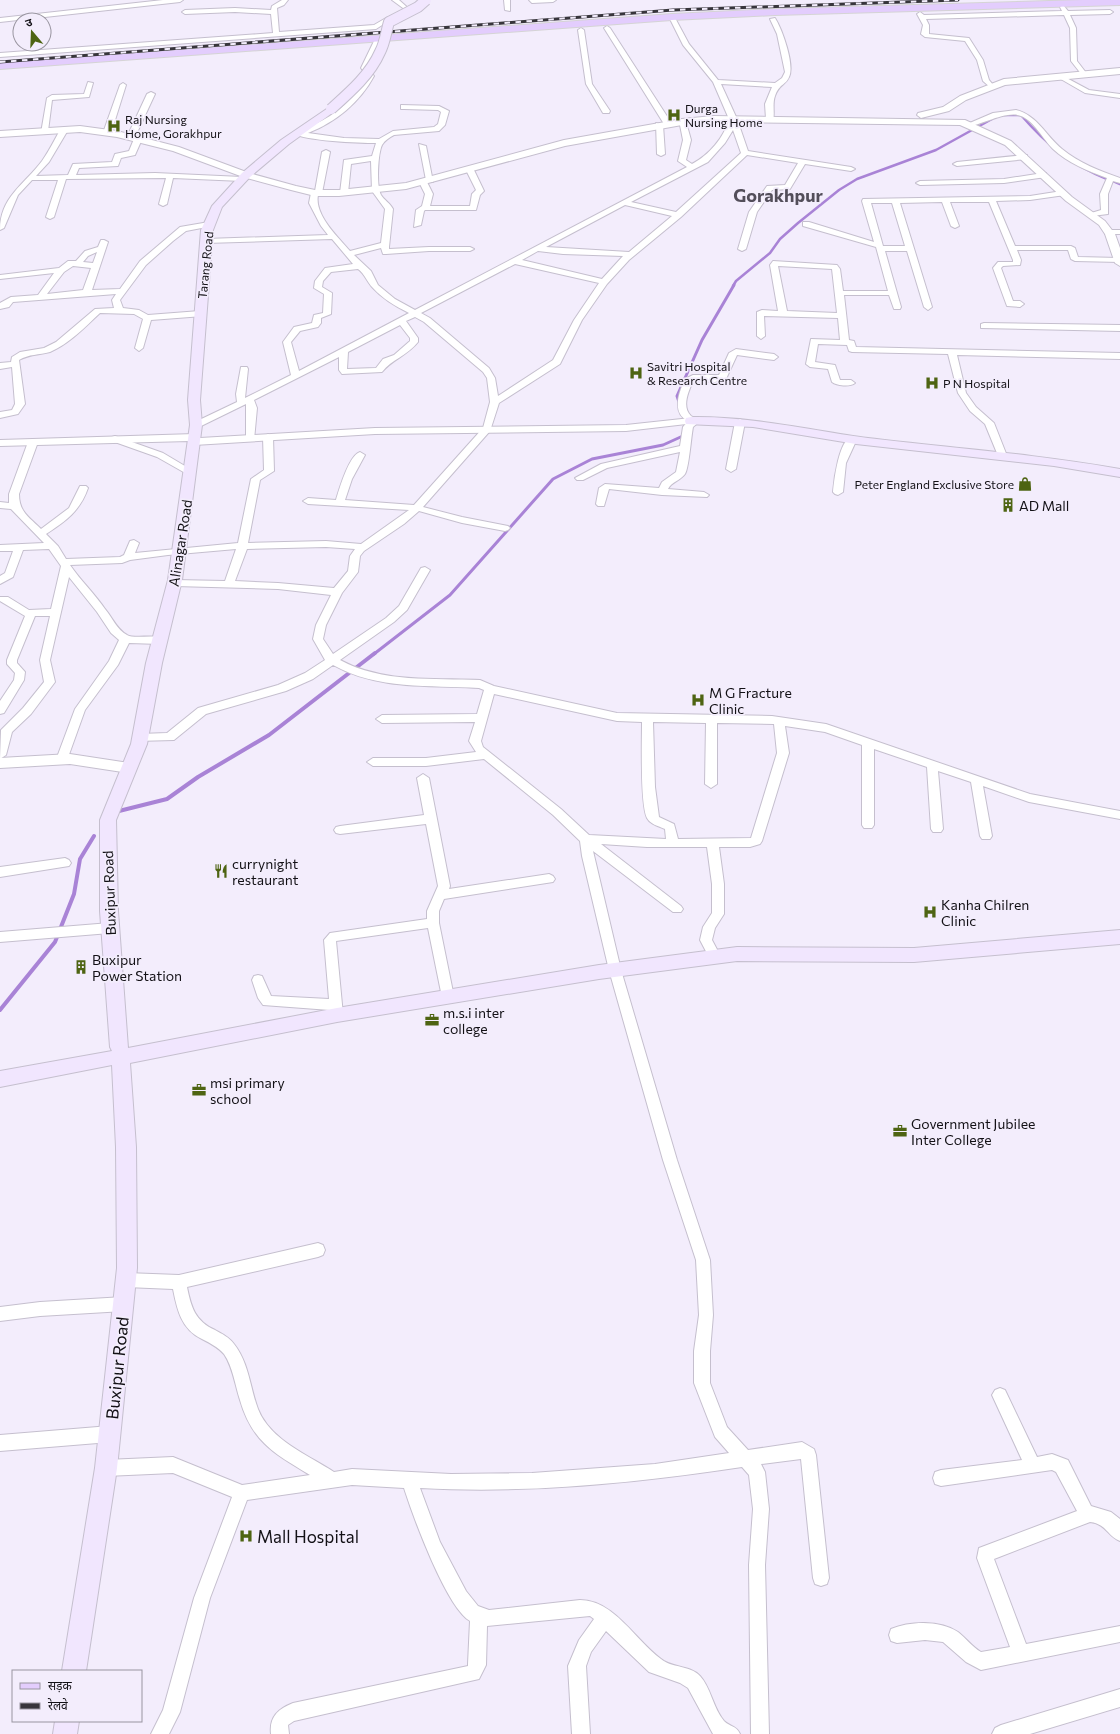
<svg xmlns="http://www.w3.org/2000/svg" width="1120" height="1734" viewBox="0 0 1120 1734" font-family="Commissioner,'Noto Sans Devanagari',sans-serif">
	<rect width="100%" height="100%" fill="#f3edfc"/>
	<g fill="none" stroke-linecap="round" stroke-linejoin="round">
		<path stroke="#a983d6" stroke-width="2.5" d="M1004 115H1021C1046 144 1071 165 1107 179
			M1113 181 1120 184
			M733 286 736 281 770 253 780 239 798 223 839 190 857 179 936 150 992 119"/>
		<path stroke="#a983d6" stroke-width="3" d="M680 405 677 396 702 340 734 285
			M374 654 450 595 553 479 592 459 663 445 685 435V433"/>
		<path stroke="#a983d6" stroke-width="4" d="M119 811 167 799 198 777 269 735 375 653
			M0 1010 55 942 74 894 80 859 94 836"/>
		<defs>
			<path id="minor" d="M163 0H183L180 2 0 22V18Z
				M282 0H288L284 5 277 8 279 32 374 25 386 18 407 11 392 0H399L408 8 417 11 390 20 376 29 0 57V53L273 33 271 14 235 12 185 14 182 12 185 10 235 8 271 10 272 6Z
				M504 0H510V11L505 10Z
				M529 0H556L553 2 532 3Z
				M1063 5 1068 11 1110 10 1113 12 1110 14 1070 15 1076 28 1077 61 1087 74 1086 75H1082L1071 61 1070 28 1064 15 926 19 929 25V34L969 38 983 60 989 80 994 86 991 88 983 81 977 60 965 41 925 37 921 34 923 25 917 14 920 12 924 15 1062 11 1060 7Z
				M670 16H674L689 44 718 80 775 83 782 78 785 72 777 34 770 19 775 18C782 29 795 65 789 77 786 85 779 84 775 96 772 104 775 113 773 121L766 119 765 104 772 87 721 84 737 119 748 151 851 167 855 169 851 171 805 164 790 189 772 190 757 212 746 249 742 251 738 249 749 212 767 186 785 185 798 163 747 155 681 217 629 260 607 284 582 320 560 364 499 403 490 431 423 507 462 517 508 526 510 528 508 530 505 531 462 523 419 511 404 524 364 551 360 556 358 572 342 593 326 625 323 639 333 654 386 618 399 606 421 568 425 567 430 570 407 610 394 622 340 660C382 683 434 678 480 680L494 686 617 713 772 716 826 724 1030 794 1120 811V819L1029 802 983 786 992 836 990 839H982L980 836 971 782 938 771 943 829 941 832H933L931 829 927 767 874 749V825L872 828H864L862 825V745L825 732 785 726 789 753 762 841 760 844 750 847H719L724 884V914L715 928 712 940 721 957 719 961 715 962 711 961 700 940 703 927 712 913V884L707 847H647L601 844 681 906 683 909 681 912H673L593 851 621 970 677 1160 710 1260 713 1315 710 1351V1383L727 1427 748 1450 802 1442 814 1449 816 1455 829 1578 827 1584 821 1586 815 1584 813 1578 801 1459 761 1464 765 1472 769 1509 765 1565 769 1734H751L749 1565 753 1509 749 1475 742 1467C635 1483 528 1494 420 1488L440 1542 466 1591 478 1606 489 1610 580 1600C614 1600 635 1640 661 1659 671 1668 690 1665 700 1676 711 1688 713 1708 724 1721 730 1727 736 1725 740 1734H713L688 1688 680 1683 649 1672 606 1631 591 1652 586 1666 590 1734H572L568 1666 579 1640 594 1619 590 1616 487 1626 486 1665 479 1679 294 1721 288 1725 289 1734H271C269 1717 278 1709 293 1703L468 1666V1664L470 1621C446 1607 413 1516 404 1488L352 1485 247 1500 210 1598 180 1712 169 1734H151L163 1710 194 1598 232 1497 173 1473 106 1476 100 1474 98 1468 100 1462 106 1460 173 1457 242 1485 310 1475C275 1454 252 1442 240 1400 235 1385 233 1367 224 1354 218 1347 210 1343 202 1339 181 1329 177 1309 173 1289L126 1287 121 1285 119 1280 121 1275 126 1273 179 1275 318 1243 323 1245 325 1250 323 1255 318 1257 187 1287C191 1307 195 1321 215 1330 222 1334 229 1337 234 1344 249 1363 250 1388 258 1409 270 1440 308 1455 334 1472L352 1469 451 1474 532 1473 655 1464 729 1453 715 1437 694 1383V1351L699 1315 696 1260 663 1160 609 970 582 856 580 841 553 815 484 759 426 766H373L367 762 373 758H426L476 752 469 741 475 722 382 723 376 719 382 715 477 714 484 690 479 688C430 685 377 690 333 665L313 679 286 691 206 714 174 740 136 741 134 738 140 734 167 733 198 708 278 685 305 673 325 660 313 639 316 625 331 595 278 589 175 586 170 583 175 580 225 581 236 549 168 555 130 560 122 563 70 565C81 581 94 593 105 609 112 617 117 630 127 635 136 640 159 632 165 641L160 644 129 643 118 665 85 710 66 763H58L56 760 75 709 109 661 119 640 111 633 97 612 69 577 50 660 55 682 31 714 12 732 6 755 0 759 1 730 23 708 44 682 40 660 50 616H35L17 660V663L25 672 24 680 4 713 0 714V701L14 680 15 673 7 664V660L25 616 0 601V597H8L29 610 51 609 61 566 49 549 23 550 13 577 0 584V576L5 573 13 551H0V545L44 543 11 509 0 508V502L9 503V494L28 442 33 439 38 442 19 494C19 512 29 517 41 529L69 508 80 486H86L88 488C80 511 66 521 46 534L58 546 66 559 120 557 124 555 130 541 134 540 139 543 135 553 238 543 251 479 264 470 263 437 268 434 273 437 274 471 260 480 248 543 326 541 361 544 409 510 308 504 303 501 308 498 336 500C339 490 349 455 360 452L365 455 352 479 345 500 414 505 483 428 490 402 487 378 483 372 424 322 415 317 406 321 418 338V342C407 356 392 359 382 372L342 374 339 370V357L254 400 257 408 254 440H248L246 438V404L199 427H193V423L237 402 236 394 241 367H247L248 369 245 398 291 375 283 342 294 327 312 323 314 315 323 313 324 294 314 288 315 281 325 268 353 264 332 239 206 243 202 241 206 239 328 235 321 226 309 203 311 193 315 191 322 152 326 150 330 152 322 193 318 195C314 215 338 237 350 251L381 243 385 209 372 191 371 161 351 164 348 193 344 195 340 193 344 160 372 156 376 143C360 143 304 141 293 133 298 129 307 128 313 125 336 115 356 98 367 76L361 68 375 39 380 38 381 39 368 68 374 76C360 102 336 122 308 133L344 138 379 139 393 131 434 127 438 124 441 112 438 110 404 109H401V105L439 106 449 111 445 125 439 131 394 135C390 137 385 140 382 145 378 153 376 186 381 195 384 200 390 203 393 209L389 247V249L429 247H470L474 249 470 251H429L386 254H383L381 248 354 255 371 271 378 285 395 299 415 310 687 167 678 161 683 140 679 120 686 122 691 140 686 160 692 164C709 155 724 138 729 119L713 82 683 45 669 17ZM733 130 741 153 676 212 631 202 708 162 725 143ZM625 205 672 216 629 252 546 247ZM538 251 563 254 623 256 602 279 522 260ZM515 264 599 283 574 320 553 360 498 396 495 378 489 368 430 318 421 313ZM358 269C365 274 367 282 373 288 383 299 395 306 409 313L299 371 291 342 300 331 318 327 321 323V318L331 314 332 293 322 287 323 281 331 272ZM400 325 410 338V341L394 355 383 359 376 368 347 369 348 352ZM326 547 355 549 350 556 348 571 334 588 278 583 235 581 247 549ZM494 694 617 721 642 722C642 740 640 804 647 818 650 824 658 826 665 829L666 839 589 835 561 809 483 747 481 741ZM653 722 706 723 705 784 711 788 717 784V723L774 724 777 753 751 838 678 839 674 824 659 817 655 787Z
				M607 26 610 28 672 124 671 126 664 124 604 28Z
				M581 28 584 30 592 84 610 111 609 113H603L586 84 578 30Z
				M1061 75 1089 90 1120 94V98L1085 93 1059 78 1058 77Z
				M88 82 93 83 89 97 52 100 48 131 41 133 47 98 52 95 84 94Z
				M123 83 126 85 111 133 104 135 103 133 120 85Z
				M151 92 155 94 135 137 128 139 127 137 147 94Z
				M1016 110C1037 115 1046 136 1062 149 1079 163 1100 171 1120 178V183L1113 181 1108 194V214L1092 216 1088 214 1101 210 1100 194 1107 178C1088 171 1068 163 1053 149 1043 139 1034 121 1021 116 1005 109 972 131 965 125L993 113Z
				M656 123 663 125 665 154 661 156 657 154Z
				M61 128 68 130 49 162 36 176 68 175 73 164 112 162 115 154 129 151 134 139 138 137 142 139 135 155 121 158 118 166 79 168 76 175 155 173 242 177 246 179 242 181 173 178 167 204 163 206 159 204 166 178 66 179 54 217 50 219 46 217 58 180H32L18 195 4 228 0 230C0 197 24 185 42 161 49 151 55 139 61 128Z
				M419 144 426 146 433 182 426 180Z
				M1024 155H1027V159L957 166 953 164 957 162Z
				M467 168H473L484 191 480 195 476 210H425L424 211 421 225 414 227 416 210 422 206 425 194 419 182 420 180H426L433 194 430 206H470L472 194 476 190 466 170Z
				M1043 173H1046V177L1004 183 920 185 916 183 920 181 1004 179Z
				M1062 191H1065V195L1030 200 996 201 1015 246H1071L1075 248 1078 257 1119 258 1120 262 1075 261 1071 259 1068 250H1017L1021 260 1020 265 1003 266 1001 268 1013 301H1020L1024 304 1020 307 1007 306 993 268 998 262H1013V260L989 202H950L959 226 955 228 951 226 942 202 900 203 932 307 928 310 924 307 907 251H885L901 307 900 309H894L889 295H844L849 340 854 341 856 347 1120 353V359L957 355 966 393 976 407 994 423 1007 456 1005 458H999L985 424 970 411 958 393 948 354 852 352 849 351 847 345 818 344 815 362 835 365 840 380H851L855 383C850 387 837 386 832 382L828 369 810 367 806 364 811 339 840 340 838 318 764 316 765 336 761 339 757 336V312L762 310 778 311 770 265 773 261 837 265 840 269 843 291H888L876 247 803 226V222H809L874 242 862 201 863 199 1030 196ZM871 203H892L905 246H883ZM778 266 832 269 837 313 787 311Z
				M209 222H212V226L186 231 173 241 146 265 120 300 123 308 139 310 148 315 200 311 204 314 203 316 151 320 143 348 139 351 135 348 143 319 134 314 100 313C85 327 69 344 50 352 39 355 29 354 19 360L25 404 18 414 0 418V412L12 410 15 404 12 367 0 369V363L11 362 12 357 20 352 44 348 56 342 95 309 114 308 112 300 116 294 13 302 9 307 0 309V303L11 297 38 295 54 273 0 279V275L59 268 68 261H76L85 251 98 247 101 240H104L108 242 92 290 120 289 140 261 180 227ZM97 252 93 263 83 262 88 256ZM73 266 91 268 83 290 47 294 64 272Z
				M1105 230H1120V234H1105Z
				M984 323 1120 325V331L981 328V324Z
				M736 349 774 354 778 357 774 360 737 355 726 379 715 382 693 381C689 390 681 407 691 416 694 418 697 418 700 421L693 427C691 437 689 468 685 474 680 481 671 482 668 489L704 492 709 495 707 497 662 495 609 489 604 506H598L596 504 599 488 605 484 659 488 662 482 676 472 680 452 607 468 583 480H577L575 478 601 464 680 446 683 427 688 421C671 413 679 392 685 379L693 375H719L729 353Z
				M740 419 745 422 736 469 731 472 726 469 735 422Z
				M115 436 163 453 195 472 193 474H187L157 457 112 441V437Z
				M852 436 857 439 846 463 843 492 838 495 835 494 833 492C834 480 839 440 852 436Z
				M423 774 429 778 450 886 449 889 549 874 553 876 555 879 553 882 444 899 439 911V923L454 997 453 1001 448 1002 443 1001 442 997 428 928 336 941 343 1015 342 1019 337 1020 332 1019 330 1010 263 1005 258 998 252 980 254 976 258 975 262 976 271 996 329 999 324 940 330 933 427 919V911L438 886 426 824 340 834 336 833 334 830 336 827 340 826 424 815 417 778Z
				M65 858 69 860 71 863 69 866 0 877V867Z
				M110 923 114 925 116 928 114 931 110 933 0 942V932Z
				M124 1297 129 1299 131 1304 129 1309 124 1311 40 1316 0 1321V1307L40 1302Z
				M1000 1388 1005 1390 1037 1457 1052 1454 1068 1460 1091 1506 1111 1512 1120 1519V1541C1107 1536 1107 1524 1090 1522L994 1559 1026 1644 1120 1626V1642L981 1670 966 1662 943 1642 925 1640 897 1643 891 1641 889 1635 891 1629C910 1621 940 1620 958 1632 966 1638 972 1647 981 1652L1010 1647 977 1558 979 1548 1077 1511 1056 1472 1052 1470 941 1486 935 1484 933 1478 935 1472 941 1470 1022 1460 992 1395 995 1390Z
				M110 1426 116 1429 118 1434 116 1439 110 1442 0 1451V1435Z
				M1120 1689V1707L1030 1734H992L995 1728 1001 1725Z"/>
			<path id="tertiary" d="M1120 68V74L1005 85 966 100 949 111 921 118 917 115 918 113 943 107 960 96 1004 79Z
				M713 116 965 120 1011 141 1072 197 1105 221 1115 234 1120 248V266L1115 263 1105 234 1099 225 1066 201 1005 145 960 125 713 122 682 125 565 146 406 189 339 196H315L291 190 243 177 173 151 117 137 80 132 0 137V131L80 126 117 131 179 147 249 173 296 186 315 190H339L406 183 564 140 682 119Z
				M691 418 695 419 697 421 695 423 626 431 375 434 194 445 190 444 189 441 0 446V440L195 434 199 435 200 438 375 428 626 425Z
				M70 754 129 763 134 764 136 768 134 772 129 773 70 764 0 768V758Z"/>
			<path id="secondary" d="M331 106 336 109 335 111 289 144 250 177 222 207 213 230 200 400 202 425 182 580 162 663 147 744 116 820 118 911 128 1048 337 1008 599 965 737 947 914 948 1120 930V944L914 962 737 961 599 979 337 1022 130 1063 136 1147 137 1268 117 1468 86 1671H62L95 1468 117 1268 116 1147 112 1065 0 1087V1071L112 1051 110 1047 100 911V820L131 744 146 663 168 580 190 425 188 400 201 230 212 206 242 173 281 140Z
				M691 417C751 416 809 430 868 438 952 448 1036 454 1120 469V477L1054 466 856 444 753 427 686 424 685 421 686 418Z
				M55 1721H79L77 1734H53Z"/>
			<path id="primary" d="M1083 0H1120V5L775 15 672 20 0 69V63L672 14 775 9Z"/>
		</defs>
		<use href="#minor" stroke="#c5bfce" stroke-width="2"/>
		<use href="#tertiary" stroke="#c5bfce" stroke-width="2"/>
		<use href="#secondary" stroke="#c5bfce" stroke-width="2"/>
		<use href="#primary" stroke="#d5d4d5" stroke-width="2"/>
		<use href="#minor" fill="#fff" fill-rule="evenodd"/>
		<use href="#tertiary" fill="#fff" fill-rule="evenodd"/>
		<use href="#secondary" fill="#f1e6fe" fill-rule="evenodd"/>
		<use href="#primary" fill="#e3cdfd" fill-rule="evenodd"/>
		<defs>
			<path id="rail" d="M0 62 673 10 958 0"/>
		</defs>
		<use href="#rail" stroke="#37353b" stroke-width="3"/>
		<use href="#rail" stroke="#f3edfc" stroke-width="2" stroke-dasharray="5.5" stroke-linecap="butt"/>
		<defs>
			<path id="secondary-bridge" d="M331 109C349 93 370 75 380 52 385 43 386 32 389 22L418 7 426 0"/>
		</defs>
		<use href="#secondary-bridge" stroke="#c5bfce" stroke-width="12" stroke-linecap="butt"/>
		<use href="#secondary-bridge" stroke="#f1e6fe" stroke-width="10"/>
	</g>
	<defs>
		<symbol id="hospital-bare" viewBox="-9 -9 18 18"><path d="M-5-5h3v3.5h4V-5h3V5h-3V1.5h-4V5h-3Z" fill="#4e6412" stroke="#f3edfc" stroke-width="2.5" paint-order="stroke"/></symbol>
		<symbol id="shop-bare" viewBox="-9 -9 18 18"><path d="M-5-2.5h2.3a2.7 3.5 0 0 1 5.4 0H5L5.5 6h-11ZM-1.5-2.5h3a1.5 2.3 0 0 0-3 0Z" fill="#4e6412" stroke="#f3edfc" stroke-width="2.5" paint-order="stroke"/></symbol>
		<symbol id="building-bare" viewBox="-9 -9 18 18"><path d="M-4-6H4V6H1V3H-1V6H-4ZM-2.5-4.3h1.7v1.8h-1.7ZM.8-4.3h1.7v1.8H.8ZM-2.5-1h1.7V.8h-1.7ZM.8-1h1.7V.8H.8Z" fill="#4e6412" stroke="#f3edfc" stroke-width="2.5" paint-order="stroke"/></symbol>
		<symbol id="restaurant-bare" viewBox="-9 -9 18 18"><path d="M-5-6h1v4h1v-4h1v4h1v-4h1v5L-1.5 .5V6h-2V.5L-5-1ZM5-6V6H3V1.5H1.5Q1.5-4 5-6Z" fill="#4e6412" stroke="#f3edfc" stroke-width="2.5" paint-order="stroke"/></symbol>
		<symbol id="office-bare" viewBox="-9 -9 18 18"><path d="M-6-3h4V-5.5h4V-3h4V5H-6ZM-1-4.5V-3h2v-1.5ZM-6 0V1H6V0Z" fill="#4e6412" stroke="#f3edfc" stroke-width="2.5" paint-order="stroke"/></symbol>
	</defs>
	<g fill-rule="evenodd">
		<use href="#hospital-bare" x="664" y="105" width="20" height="20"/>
		<use href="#hospital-bare" x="104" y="116" width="20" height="20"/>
		<use href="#hospital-bare" x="626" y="363" width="20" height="20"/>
		<use href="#hospital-bare" x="922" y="373" width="20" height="20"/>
		<use href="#shop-bare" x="1015" y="474" width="20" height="20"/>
		<use href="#building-bare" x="998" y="495" width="20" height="20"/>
		<use href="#hospital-bare" x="688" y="690" width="20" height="20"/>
		<use href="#restaurant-bare" x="211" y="861" width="20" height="20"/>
		<use href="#hospital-bare" x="920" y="902" width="20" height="20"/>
		<use href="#building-bare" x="71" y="957" width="20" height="20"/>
		<use href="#office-bare" x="422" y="1010" width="20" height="20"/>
		<use href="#office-bare" x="189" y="1080" width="20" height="20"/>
		<use href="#office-bare" x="890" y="1121" width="20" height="20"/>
		<use href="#hospital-bare" x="236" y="1526" width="20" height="20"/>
	</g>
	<g text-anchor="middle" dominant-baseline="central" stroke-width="3.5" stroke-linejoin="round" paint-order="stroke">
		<g font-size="12" fill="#131116" stroke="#f3edfc" text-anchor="start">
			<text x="685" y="108">Durga<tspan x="685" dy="14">Nursing Home</tspan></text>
			<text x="125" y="119">Raj Nursing<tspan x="125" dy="14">Home, Gorakhpur</tspan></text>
			<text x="647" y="366">Savitri Hospital<tspan x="647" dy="14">&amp; Research Centre</tspan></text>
			<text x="943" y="383">P N Hospital</text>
			<text x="1014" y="484" text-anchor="end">Peter England Exclusive Store</text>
		</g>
		<g font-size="12" fill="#131116" stroke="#f3edfc">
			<text transform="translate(205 265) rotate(-84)">Tarang Road</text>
		</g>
		<g font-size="14" fill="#131116" stroke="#f3edfc" text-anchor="start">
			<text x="1019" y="505">AD Mall</text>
			<text x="709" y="692">M G Fracture<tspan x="709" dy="16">Clinic</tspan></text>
			<text x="232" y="863">currynight<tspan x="232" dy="16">restaurant</tspan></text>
			<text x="941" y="904">Kanha Chilren<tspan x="941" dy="16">Clinic</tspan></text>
			<text x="92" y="959">Buxipur<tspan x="92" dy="16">Power Station</tspan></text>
			<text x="443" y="1012">m.s.i inter<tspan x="443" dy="16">college</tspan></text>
			<text x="210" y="1082">msi primary<tspan x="210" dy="16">school</tspan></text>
			<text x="911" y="1123">Government Jubilee<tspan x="911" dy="16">Inter College</tspan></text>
		</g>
		<g font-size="14" fill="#131116" stroke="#f3edfc">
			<text transform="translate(180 543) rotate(-81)">Alinagar Road</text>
			<text transform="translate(109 893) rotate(-92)">Buxipur Road</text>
		</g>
		<g font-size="17" fill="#131116" stroke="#f3edfc">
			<text transform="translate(117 1368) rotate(-84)">Buxipur Road</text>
		</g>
		<g font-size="17" fill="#131116" stroke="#f3edfc" text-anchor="start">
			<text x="257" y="1536">Mall Hospital</text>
		</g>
		<g font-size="18" font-weight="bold" fill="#534e5a" stroke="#f3edfc">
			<text x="778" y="195">Gorakhpur</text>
		</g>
	</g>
	<rect x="12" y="1670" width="130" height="52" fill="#f3edfc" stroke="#9995a0"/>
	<rect x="20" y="1683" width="20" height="6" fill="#e3cdfd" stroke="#9995a0"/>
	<text x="48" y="1690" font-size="12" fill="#131116">सड़क</text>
	<rect x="20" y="1703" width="20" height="6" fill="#37353b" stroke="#9995a0"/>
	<text x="48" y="1710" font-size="12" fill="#131116">रेलवे</text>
	<g transform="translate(32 32) rotate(341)"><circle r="19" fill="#f3edfc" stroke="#9995a0"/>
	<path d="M0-3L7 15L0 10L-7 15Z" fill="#4e6412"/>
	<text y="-6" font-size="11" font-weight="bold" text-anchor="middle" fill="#131116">उ</text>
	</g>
</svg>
